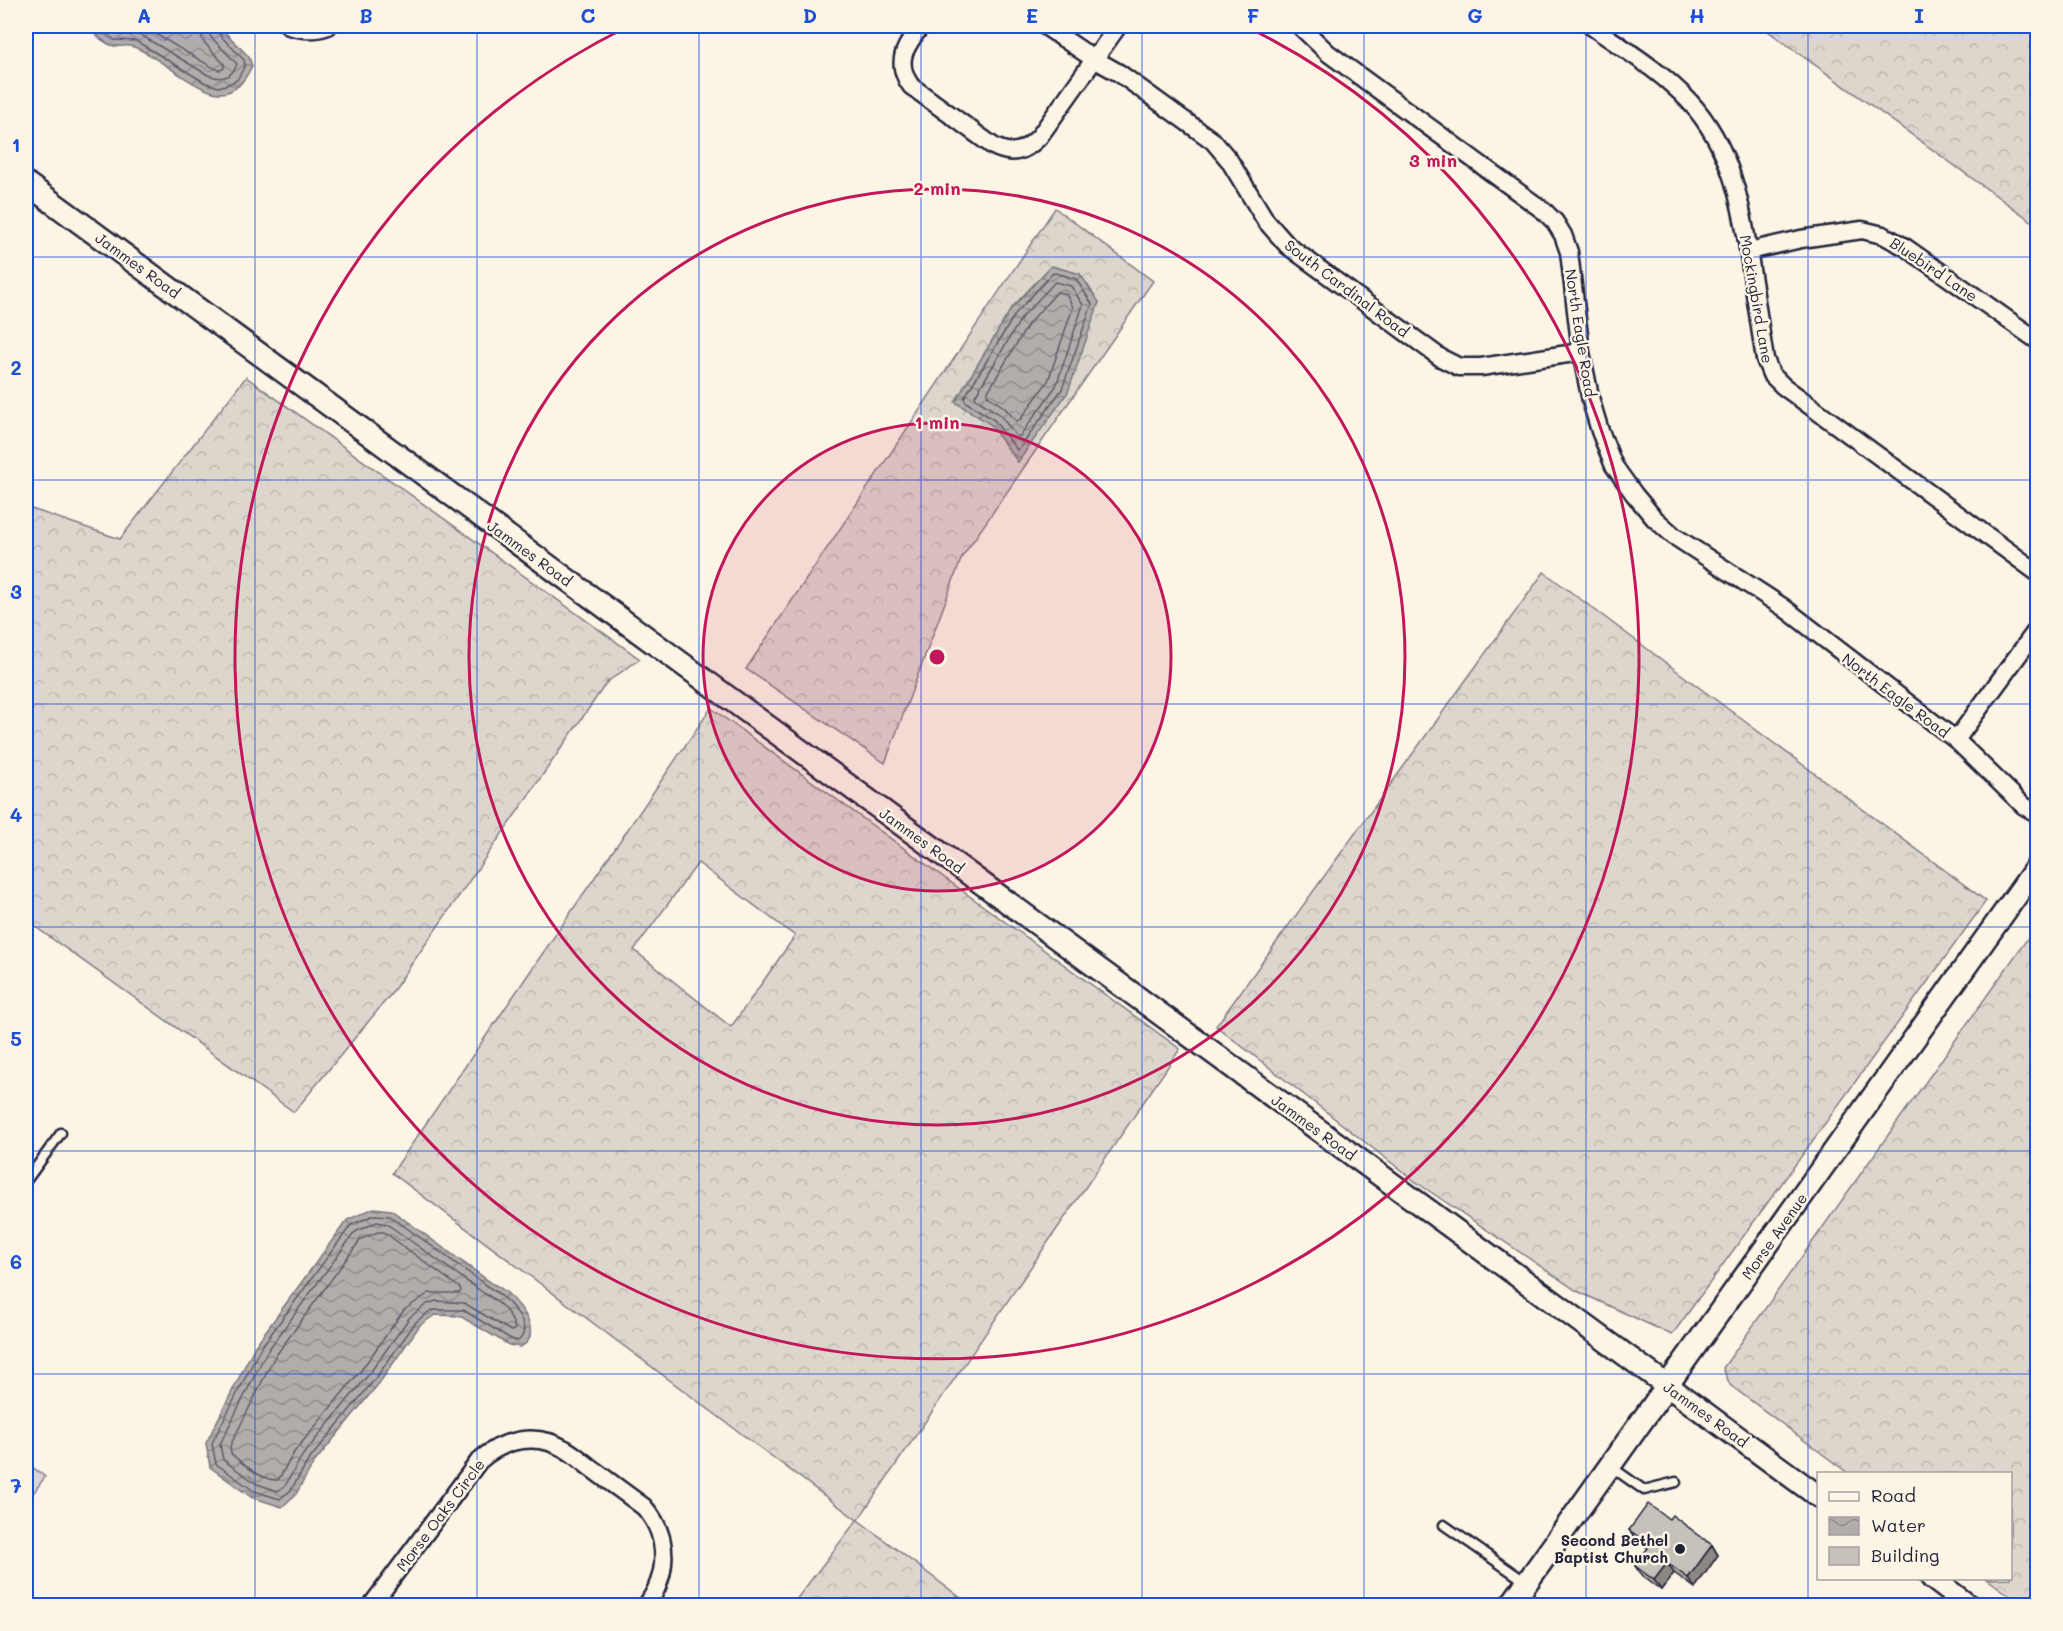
<svg xmlns="http://www.w3.org/2000/svg" width="2063" height="1631" viewBox="0 0 2063 1631" font-family="Mali,sans-serif">
	<defs>
		<pattern id="forest-crowns" width="20" height="18" patternUnits="userSpaceOnUse" patternTransform="scale(1.5)"><rect width="20" height="18" fill="#dcd6cc"/><path d="M2 6a3 3 0 1 1 6 0M12 15a3 3 0 1 1 6 0" fill="none" stroke="#bcb7b0"/></pattern>
		<pattern id="water-waves" width="16" height="10" patternUnits="userSpaceOnUse" patternTransform="scale(1.5)"><rect width="16" height="10" fill="#b2adab"/><path d="M0 5q4-4 8 0t8 0" fill="none" stroke="#908c8c"/></pattern>
	</defs>
	<rect width="100%" height="100%" fill="#fcf5e5"/>
	<filter id="ink" filterUnits="userSpaceOnUse"><feTurbulence type="fractalNoise" baseFrequency=".0167" numOctaves="2"/><feDisplacementMap in="SourceGraphic" scale="12" xChannelSelector="R" yChannelSelector="G"/><feConvolveMatrix kernelMatrix="1 2 1 2 8 2 1 2 1" color-interpolation-filters="sRGB"/></filter>
	<g filter="url(#ink)">
		<path fill="url(#forest-crowns)" stroke="#7f7c84" stroke-width="1.5" fill-rule="evenodd" d="M1761 26H2037V225Z
			M1055 208 1153 281 962 557 885 763 746 669ZM1051 266 1080 274 1018 462 990 424 1011 309Z
			M246 377 640 659 607 682 391 994 294 1112 26 920V507L120 539Z
			M1544 572 1986 901 1672 1335 1577 1291 1416 1182 1216 1026Z
			M711 708 1180 1049 858 1520 970 1605H792L857 1520 392 1173ZM698 863 795 936 731 1027 634 950Z
			M2037 925 2038 1605H2023L1987 1579 2010 1578V1474L1848 1473 1730 1385 1723 1368Z
			M26 1462 45 1477 26 1503Z"/>
		<path fill="url(#water-waves)" stroke="#78757e" stroke-width="1.5" d="M85 26H219L249 57 252 66C245 80 236 94 218 93 198 92 156 55 134 47 127 44 122 47 115 46 105 45 93 32 85 26Z
			M1051 266 1080 274 1099 302 1068 392 1018 462 990 424 955 402 1011 309Z
			M374 1208 391 1210 493 1284C509 1290 539 1322 528 1341 526 1344 523 1345 520 1347L509 1345 460 1316 435 1315 420 1325 380 1382 313 1464 296 1494 282 1507 251 1497 210 1467 206 1443 255 1346 347 1220Z"/>
		<g fill="none" stroke-linecap="round" stroke-linejoin="round">
			<path stroke="#5c5a68" stroke-width="1.5" d="M95 26 115 40 136 41 204 82 218 87 226 85 237 80 245 65 244 60 216 31 215 26
				M107 26C117 34 127 31 139 34L208 75C221 80 231 79 237 64L210 36 207 26
				M141 26C154 32 212 69 219 70 221 70 222 69 224 68V64L203 41 198 26
				M1055 273 1076 279 1092 304 1062 389 1020 448 1017 450 994 420 966 402 964 398 1016 313 1052 274Z
				M1055 282 1071 286 1083 305 1056 386 1020 436 1017 437 999 414 976 399 975 396 1022 317Z
				M1057 292 1066 294 1073 307 1048 381 1020 420 1016 421 1004 407 988 396 987 393 1029 323Z
				M374 1215 390 1216 490 1288C503 1295 537 1326 518 1341L511 1339 463 1310H431L416 1322 375 1379 308 1461 291 1490 280 1499 254 1491 216 1464 212 1443 260 1349 351 1225Z
				M377 1222 387 1224 485 1294C500 1302 511 1313 515 1329L511 1331 464 1303 436 1301 427 1304 410 1317 369 1374 302 1456 285 1486 278 1491 257 1484 223 1460 220 1444 266 1353 355 1232Z
				M378 1232H384L460 1288 461 1291 459 1293H429L404 1310 362 1369 295 1451 278 1480C261 1481 244 1464 231 1454L230 1446 274 1358 361 1239Z"/>
			<defs>
				<path id="service" d="M26 1181 61 1133
					M1610 1466 1644 1490 1676 1482
					M1444 1525 1526 1582"/>
				<path id="minor" d="M289 26C302 30 315 31 328 26
					M921 26C905 47 894 62 911 86L993 146C1012 156 1024 152 1039 137L1118 26
					M1045 26 1094 59 1119 73 1213 141 1229 160 1266 221 1288 246 1441 358 1459 367H1481L1581 352
					M1300 26 1328 53 1544 211 1555 222 1563 235 1569 252 1581 352 1591 401 1600 431 1614 466 1634 494 1654 518 1674 536 1783 607 1956 740 2024 806 2038 814
					M1591 26C1624 49 1661 71 1689 101 1732 147 1743 209 1751 269 1756 299 1760 329 1765 359L1771 374 1783 386 2038 573
					M1749 251 1801 239 1862 230 1883 235 1905 247 2038 341
					M1956 740 2038 628
					M371 1606 479 1461C503 1439 536 1432 565 1449 576 1455 585 1464 595 1471 611 1483 628 1495 644 1507 670 1536 669 1575 646 1606"/>
				<path id="tertiary" d="M26 183 1818 1496
					M1932 1578 1969 1606
					M1510 1606 2038 865"/>
			</defs>
			<use href="#service" stroke="#22223b" stroke-width="13"/>
			<use href="#minor" stroke="#22223b" stroke-width="21"/>
			<use href="#tertiary" stroke="#22223b" stroke-width="26"/>
			<use href="#service" stroke="#fcf5e5" stroke-width="8"/>
			<use href="#minor" stroke="#fcf5e5" stroke-width="16"/>
			<use href="#tertiary" stroke="#fcf5e5" stroke-width="21"/>
		</g>
		<path fill="#aaa6a1" stroke="#22223b" stroke-width="1.5" d="M1669 1519 1712 1545 1718 1555 1695 1588 1674 1573 1661 1590 1642 1576 1635 1566 1648 1548 1636 1539 1629 1530Z"/>
		<path fill="#8b8783" stroke="#22223b" stroke-width="1.5" d="M1712 1545 1718 1555 1695 1588 1688 1578Z
			M1667 1563 1674 1573 1661 1590 1654 1580Z"/>
		<path fill="#c6c1bb" stroke="#22223b" stroke-width="1.5" d="M1648 1504 1669 1519 1672 1515 1712 1545 1688 1578 1667 1563 1654 1580 1635 1566 1650 1545 1629 1530Z"/>
	</g>
	<path fill="none" stroke="#1d4ed8" stroke-width="1.5" stroke-opacity="0.55" d="M255 26V1606M477 26V1606M699 26V1606M921 26V1606M1142 26V1606M1364 26V1606M1586 26V1606M1808 26V1606M26 257H2038M26 480H2038M26 704H2038M26 927H2038M26 1151H2038M26 1374H2038"/>
	<circle cx="937" cy="657" r="234" fill="#c2185b" fill-opacity=".12"/>
	<g fill="none" stroke="#c2185b" stroke-width="3">
		<circle cx="937" cy="657" r="234"/>
		<circle cx="937" cy="657" r="468"/>
		<path d="M1245 26A702 702 0 1 1 629 26"/>
	</g>
	<circle fill="#22223b" stroke="#fcf5e5" stroke-width="2" cx="1680" cy="1549" r="6"/>
	<g text-anchor="middle" dominant-baseline="central" stroke-width="5" stroke-linejoin="round" paint-order="stroke">
		<g font-size="15" fill="#22223b" stroke="#fcf5e5">
			<text transform="translate(138 265) rotate(36)">Jammes Road</text>
			<text transform="translate(1934 269) rotate(34)">Bluebird Lane</text>
			<text transform="translate(1347 288) rotate(37)">South Cardinal Road</text>
			<text transform="translate(1757 299) rotate(80)">Mockingbird Lane</text>
			<text transform="translate(1581 333) rotate(81)">North Eagle Road</text>
			<text transform="translate(530 553) rotate(36)">Jammes Road</text>
			<text transform="translate(1896 695) rotate(37)">North Eagle Road</text>
			<text transform="translate(922 840) rotate(36)">Jammes Road</text>
			<text transform="translate(1314 1127) rotate(36)">Jammes Road</text>
			<text transform="translate(1774 1236) rotate(-55)">Morse Avenue</text>
			<text transform="translate(1706 1414) rotate(36)">Jammes Road</text>
			<text transform="translate(440 1515) rotate(-53)">Morse Oaks Circle</text>
		</g>
		<g font-size="15" font-weight="bold" fill="#22223b" stroke="#fcf5e5" text-anchor="end">
			<text x="1668" y="1540">Second Bethel<tspan x="1668" dy="17">Baptist Church</tspan></text>
		</g>
	</g>
	<circle cx="937" cy="657" r="9" fill="#c2185b" stroke="#fcf5e5" stroke-width="3"/>
	<g font-size="18" text-anchor="middle" font-weight="bold" fill="#c2185b" stroke="#fcf5e5" stroke-width="5" stroke-linejoin="round" paint-order="stroke">
		<text x="1433" y="167">3 min</text>
		<text x="937" y="195">2 min</text>
		<text x="937" y="429">1 min</text>
	</g>
	<rect width="2063" height="1631" fill="none" stroke="#fcf5e5" stroke-width="66"/>
	<rect x="1817" y="1472" width="195" height="108" fill="#fcf5e5" stroke="#a5a1a1" stroke-width="1.5"/>
	<rect x="1829" y="1492" width="30" height="9" fill="#fcf5e5" stroke="#a5a1a1" stroke-width="1.5"/>
	<text x="1871" y="1502" font-size="18" fill="#22223b">Road</text>
	<rect x="1829" y="1517" width="30" height="18" fill="url(#water-waves)" stroke="#a5a1a1" stroke-width="1.5"/>
	<text x="1871" y="1532" font-size="18" fill="#22223b">Water</text>
	<rect x="1829" y="1547" width="30" height="18" fill="#c6c1bb" stroke="#a5a1a1" stroke-width="1.5"/>
	<text x="1871" y="1562" font-size="18" fill="#22223b">Building</text>
	<rect x="33" y="33" width="1997" height="1565" fill="none" stroke="#1d4ed8" stroke-width="2"/>
	<g font-size="20" text-anchor="middle" font-weight="bold" fill="#1d4ed8">
		<text x="144" y="23">A</text>
		<text x="366" y="23">B</text>
		<text x="588" y="23">C</text>
		<text x="810" y="23">D</text>
		<text x="1032" y="23">E</text>
		<text x="1253" y="23">F</text>
		<text x="1475" y="23">G</text>
		<text x="1697" y="23">H</text>
		<text x="1919" y="23">I</text>
		<text x="16" y="152">1</text>
		<text x="16" y="375">2</text>
		<text x="16" y="599">3</text>
		<text x="16" y="822">4</text>
		<text x="16" y="1046">5</text>
		<text x="16" y="1269">6</text>
		<text x="16" y="1493">7</text>
	</g>
</svg>
